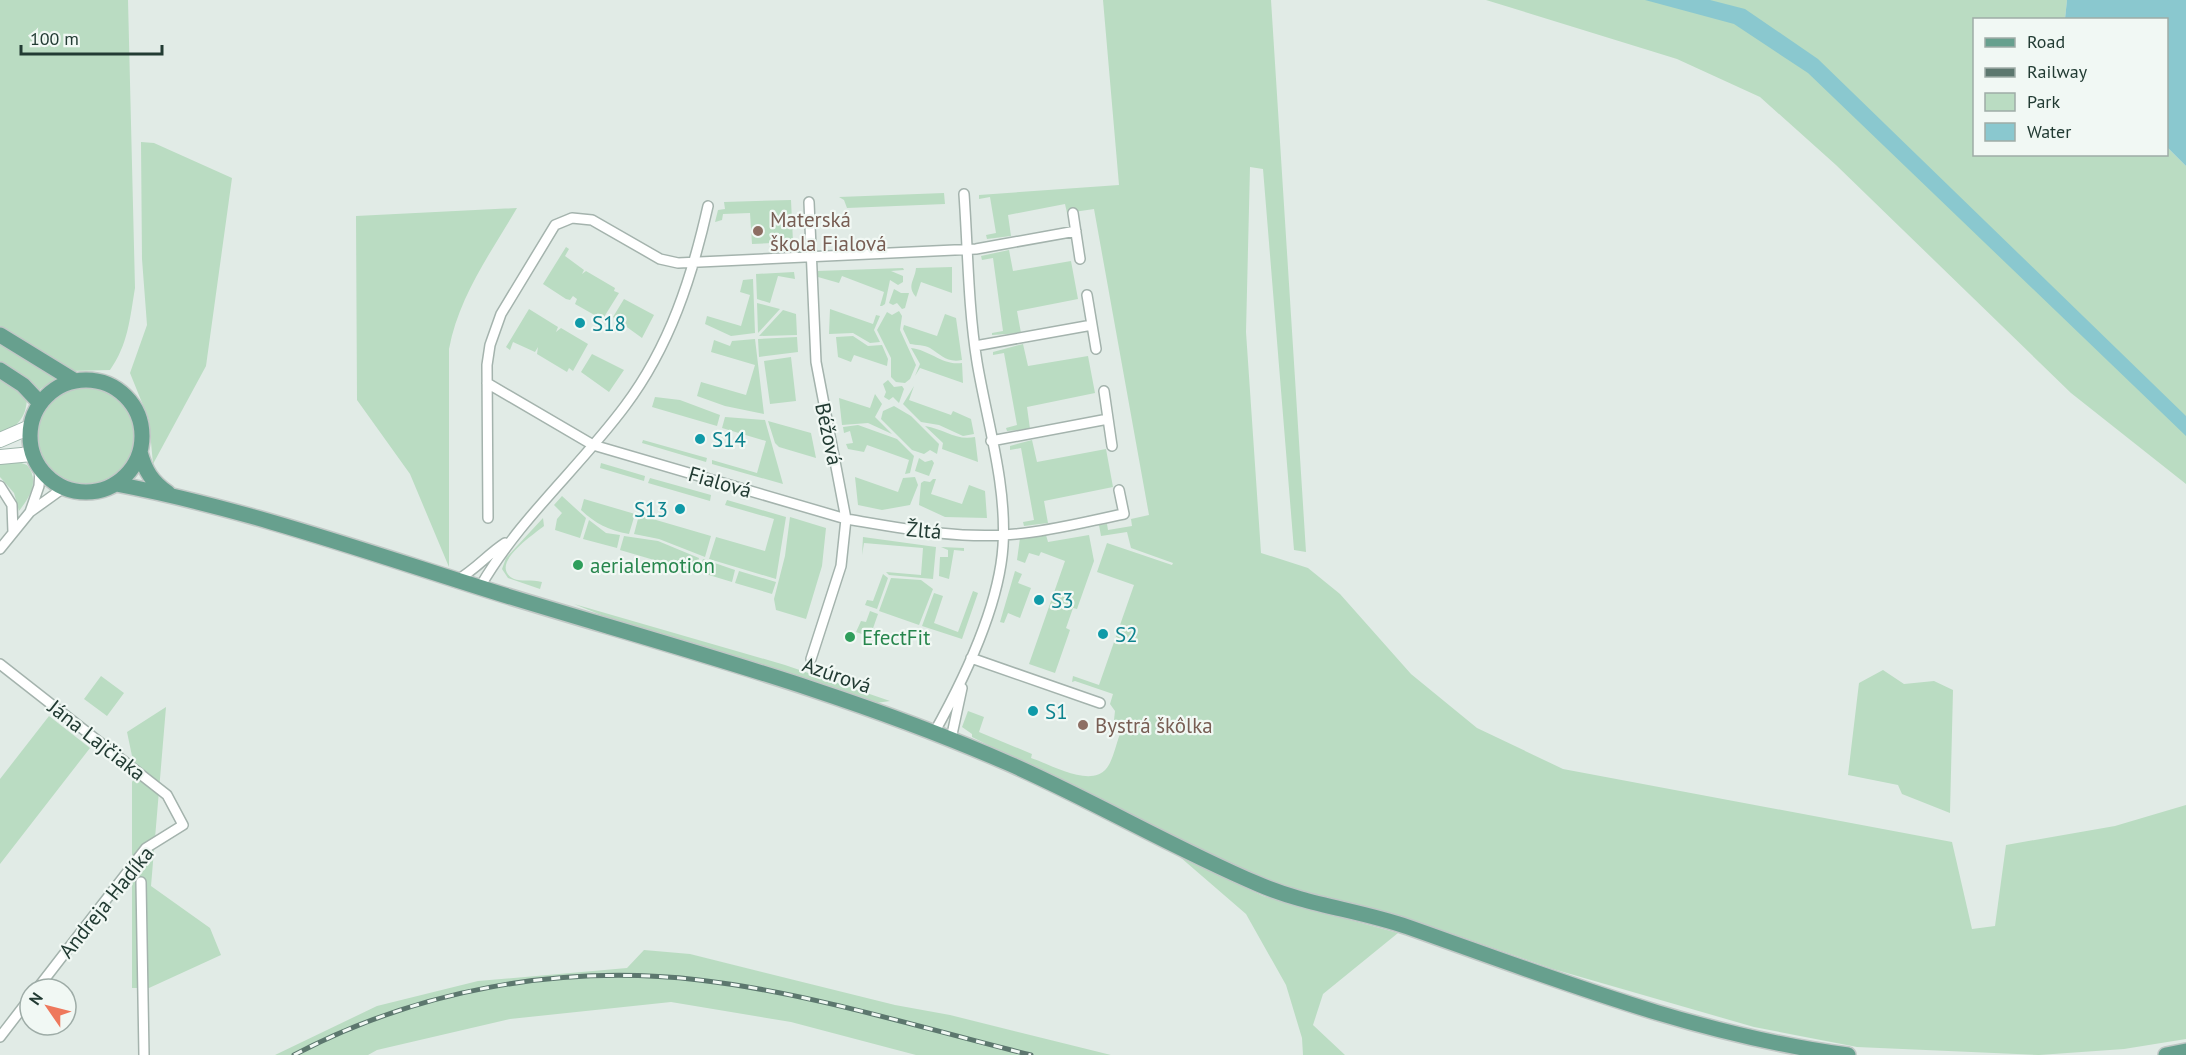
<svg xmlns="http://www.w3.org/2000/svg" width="2186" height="1055" viewBox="0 0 2186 1055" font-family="'PT Sans',sans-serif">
	<rect width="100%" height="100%" fill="#e1ebe6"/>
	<path fill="#badcc2" d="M0 0H128L135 288C130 318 128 345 110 370L69 371 0 326Z
		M1103 0H1271L1306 552 1294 550 1263 169 1250 167 1246 332 1261 553 1308 568 1340 594 1411 674 1477 728 1563 769 1952 842 1972 929 1995 926 2006 845 2115 826 2186 805V1039L2124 1049 2039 1055 1857 1047 1754 1027 1553 969 1413 920 1273 885 1220 862 972 737V734L962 727 968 711 984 717 979 732 1032 754 1031 758C1050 764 1090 788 1106 769 1113 761 1116 744 1120 734L1113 729 1115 711 1110 704 1113 694 1075 681 1072 682 1073 676 1099 685 1134 585 1097 572 1107 543 1172 565 1173 563 1131 548 1127 532 1101 536 1099 525 1107 524 1108 530 1132 526 1131 519 1149 515 1094 209 1067 213 1065 204 1008 215 1011 236 987 239 986 235 996 233 990 197 979 199V195L1119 185Z
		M1486 0H2067L2065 19 1974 20V154H2166L2167 147 2186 166V484L2071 393 1836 165 1760 97 1677 59Z
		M141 142 154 143 232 178 206 366 153 464 149 420 130 373 147 325 142 259Z
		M944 193 945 204 847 208 844 200 839 197Z
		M791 200 793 242 752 244 750 213 723 214 722 220 715 222 718 210 725 209 724 202Z
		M517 208C490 254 459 296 449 349V567L410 474 357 400 356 216Z
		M566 247 569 249 565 256 584 270 582 274 586 271 615 288 614 291 619 293 604 317 600 314 598 317 575 304 577 299 573 296 570 300 566 299 543 284Z
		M1009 250 1013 271 1071 261 1078 299 1017 311 1021 333 992 335V333L1003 331 993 258 982 260 981 256Z
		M952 267V293L921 282 916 297C906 286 915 280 916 268Z
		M903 268 904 270 891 271 903 276V282L898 285 890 280 885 304 882 306H880L884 292 842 276 839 283 818 277 817 271Z
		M794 272 795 279 778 276 770 303 757 299 756 274Z
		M753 279 755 333 731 336 705 324 707 316 741 326 750 295 740 292 743 280Z
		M894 289 901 293H909L905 308 902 309 897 303 893 305 889 303Z
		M624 299 654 315 642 338 613 317Z
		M757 303 780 309 758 333Z
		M529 309 558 327 556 332 561 328 588 344 573 371 569 368 567 372 537 354 538 347 535 352 513 342 510 350 506 347Z
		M830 309 873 324 876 315 880 316 874 330 880 342 870 343 853 333 829 334Z
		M783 310 796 314 797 335 759 336Z
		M899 311 902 316 900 330 916 365 910 379 905 383 896 382 891 377V358L877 330 887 312 892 315Z
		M945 314 956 318 962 360C947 363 941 355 930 348 925 345 916 345 910 344L903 329 904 325 937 336Z
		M853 336 868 346 882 345 888 359 887 366 854 355 851 362 838 357 836 337Z
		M797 337 798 352 759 357 758 339Z
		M755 339 764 414 725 406 697 396 701 382 746 395 755 365 711 352 714 340 730 346 732 341Z
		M0 342 34 361 56 379 39 390 16 371 0 362Z
		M1023 344 1028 366 1088 356 1095 393 1027 407 1030 429 1007 431 1006 428 1017 425 1004 353 993 355V352Z
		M911 348C930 350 943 366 962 363L963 383 920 368 915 376 920 364Z
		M592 354 624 370 609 392 581 372Z
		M791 357 796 401 770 404 764 361Z
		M0 376 27 398C26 419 17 426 0 435Z
		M888 380 894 387 902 386 904 389 899 403 893 397 889 400 884 397 886 392 883 384Z
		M914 386 909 400 951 415 953 411 971 419 974 434 963 436 939 425 921 422 903 404Z
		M36 437a50 50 0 1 1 100 0a50 50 0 1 1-100 0Z
		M875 394 882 404 875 417 892 434 868 423 842 425 839 398 870 408Z
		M655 397 680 400 720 415 717 426 652 407Z
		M894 406 911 416 939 444 937 454 930 450 924 454 912 450 881 419 883 411Z
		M725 417 765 420 783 484 712 464V460L757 473 766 441 722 428Z
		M768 421 811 433 816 458 779 447 775 443Z
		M858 425 897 439 914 456 910 473 905 474 909 460 867 445 864 452 848 449 846 444 853 443 850 431 844 433 843 427Z
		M925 426C944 429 956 441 975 437L978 462 942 449 943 443Z
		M643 440 707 458 706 462 642 443Z
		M1032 440 1037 462 1106 449 1113 487 1044 501 1048 523 1024 526 1023 522 1034 520 1021 448 1010 450V446Z
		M919 458 925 462 932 460 934 463 929 476 915 471Z
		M13 460 27 465C40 481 30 497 19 511L14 493 0 477V464Z
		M601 463 645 476 644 481 600 468Z
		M855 477 898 492 903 478 915 477 918 485 910 505 882 510 858 505Z
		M650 478 711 495 710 501 648 483Z
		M933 479H936L931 494 962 504 969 485 985 491 987 518 945 517 919 505 921 483 924 481 930 482Z
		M562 496 586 518 580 538 555 530 557 519 562 513 554 505Z
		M584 499 635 514 629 534C608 530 596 524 581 510Z
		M727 500 786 517 776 579 709 559 716 537 765 551 774 519 725 505Z
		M639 515 711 536 705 557 659 539 634 534Z
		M790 517 826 528 822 566 806 619 776 610 774 599 785 556Z
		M543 518 544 526C533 535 487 565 514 579 520 582 532 579 542 582L540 589 508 578 502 569 506 558Z
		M589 520 606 533 620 535 617 548 583 539Z
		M1046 535 1048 542 1089 535 1094 561 1077 609 1073 608 1066 628 1070 630 1055 673 1029 664 1065 561 1041 552 1039 556 1029 553 1025 563 1017 560 1020 538Z
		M624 536 658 541 699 558 695 572 620 550Z
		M863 537 936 547 933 579 889 575 886 572 921 575 923 548 864 543 862 555Z
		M941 547 964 548V551L954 550 949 579 939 576 940 557H948V550Z
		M703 559 735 570 732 582 699 572Z
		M739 571 776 582 772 594 735 583Z
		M1015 571 1022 574 1018 583 1031 588 1020 618 1008 613 1004 623 1000 622Z
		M883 574 888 578 877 609 865 605 867 600 873 601Z
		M891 578 921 580 933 589 919 625 879 611Z
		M973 591 978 593 962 639 922 626 934 593 943 596 934 623 958 632Z
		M574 604 785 665 890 701 876 703 616 621Z
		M870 611 878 614 870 637 856 632 861 621 866 622Z
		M1883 670 1904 684 1934 681 1953 690 1950 813 1902 794 1898 785 1848 775 1859 683Z
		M101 676 124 693 107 716 84 699Z
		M166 707 151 886 210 928 221 955 149 988H132V782L136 775 127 732Z
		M49 716 90 748 0 864V779Z
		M1180 857 1263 896 1398 933 1323 994 1313 1025 1345 1055H1303L1302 1038 1286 985 1246 914Z
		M644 950 690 954 895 1005 950 1015 1111 1055H916L791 1022 671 1002 510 1019 377 1050 368 1055H275L377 1006 478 981 627 968Z"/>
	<path fill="#8ac8cf" d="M1645 0H1710L1745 9 1818 59 2186 416V436L1808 73 1734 24Z
		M2067 0H2186V166L2167 147 2166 20 2065 19Z"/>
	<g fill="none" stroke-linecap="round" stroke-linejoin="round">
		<defs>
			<path id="street" d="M809 202 816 362 846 519 841 566 811 659
				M1073 213 1080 259
				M1087 295 1096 349
				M975 346 1092 325
				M487 383 593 445 846 519C900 528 961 540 1016 534 1052 531 1089 521 1124 514L1119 490
				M1104 391 1112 446
				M991 441 1108 419
				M0 486 12 505 13 532
				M30 512 39 486 40 470
				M488 518 487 365 490 345 501 314 555 225 572 218 592 220 660 259 678 263 976 249 1076 231
				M0 549 30 512 62 489
				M457 580C475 570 488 554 505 543
				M480 587C519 519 579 468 625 406 670 346 692 277 708 206
				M971 658 1100 703
				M0 664 167 795 183 825 146 848 37 989
				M934 733C963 681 999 607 1003 546 1007 485 987 422 977 362 968 306 968 250 964 194
				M951 739 962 688
				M141 882 144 1055
				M0 1037 30 998"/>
			<path id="secondary" d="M0 440 30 427
				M0 457 32 454"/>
			<path id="primary" d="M0 335 75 381
				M0 370 23 385 40 403
				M30 436a56 56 0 1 1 112 0a56 56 0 1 1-112 0Z
				M140 452C145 471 152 482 168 493
				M116 484C248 509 376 555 504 595 674 647 846 692 1010 764 1094 801 1173 848 1258 884 1306 905 1359 910 1408 927 1553 978 1695 1035 1848 1055
				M2166 1055 2186 1051"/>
		</defs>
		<use href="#street" stroke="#a4b3ad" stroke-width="12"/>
		<use href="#secondary" stroke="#a0b7ad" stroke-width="16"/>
		<use href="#primary" stroke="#c1c8c6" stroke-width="18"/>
		<use href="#street" stroke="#fff" stroke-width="9"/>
		<use href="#secondary" stroke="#fff" stroke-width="14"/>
		<use href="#primary" stroke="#67a08e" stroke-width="15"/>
		<defs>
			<path id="rail" d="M294 1055C417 990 560 964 699 980 811 993 921 1028 1031 1055"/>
		</defs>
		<use href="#rail" stroke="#5c776e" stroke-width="5"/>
		<use href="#rail" stroke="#f1f8f4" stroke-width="3" stroke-dasharray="9" stroke-linecap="butt"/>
	</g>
	<g fill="#8d6e63" stroke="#f1f8f4" stroke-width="2">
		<circle cx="758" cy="231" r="6"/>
		<circle cx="1083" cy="725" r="6"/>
	</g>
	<g fill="#0f9aa8" stroke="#f1f8f4" stroke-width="2">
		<circle cx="580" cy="323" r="6"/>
		<circle cx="700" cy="439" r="6"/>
		<circle cx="680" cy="509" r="6"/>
		<circle cx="1039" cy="600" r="6"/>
		<circle cx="1103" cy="634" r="6"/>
		<circle cx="1033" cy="711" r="6"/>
	</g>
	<g fill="#2e9e5b" stroke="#f1f8f4" stroke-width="2">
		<circle cx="578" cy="565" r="6"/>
		<circle cx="850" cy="637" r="6"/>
	</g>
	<g text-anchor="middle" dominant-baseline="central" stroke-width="4.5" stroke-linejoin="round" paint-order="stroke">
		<g font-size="21" fill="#785e54" stroke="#f1f8f4" text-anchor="start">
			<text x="770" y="219">Materská<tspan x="770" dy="24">škola Fialová</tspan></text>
			<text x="1095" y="725">Bystrá škôlka</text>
		</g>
		<g font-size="21" fill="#0d838f" stroke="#f1f8f4" text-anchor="start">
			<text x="592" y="323">S18</text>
			<text x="712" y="439">S14</text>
			<text x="668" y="509" text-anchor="end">S13</text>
			<text x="1051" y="600">S3</text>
			<text x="1115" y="634">S2</text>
			<text x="1045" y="711">S1</text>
		</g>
		<g font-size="21" fill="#223b33" stroke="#f1f8f4">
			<text transform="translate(829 434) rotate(78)">Béžová</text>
			<text transform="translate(720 482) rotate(16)">Fialová</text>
			<text transform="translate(924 530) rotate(5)">Žltá</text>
			<text transform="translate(837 675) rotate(19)">Azúrová</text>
			<text transform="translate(97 740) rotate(38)">Jána Lajčiaka</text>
			<text transform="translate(106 902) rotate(-51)">Andreja Hadíka</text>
		</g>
		<g font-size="21" fill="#27864d" stroke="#f1f8f4" text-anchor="start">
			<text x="590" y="565">aerialemotion</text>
			<text x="862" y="637">EfectFit</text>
		</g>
	</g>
	<rect x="1973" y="18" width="195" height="138" fill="#f1f8f4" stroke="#9eaca7" stroke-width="1.5"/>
	<rect x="1985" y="38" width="30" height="9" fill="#67a08e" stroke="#9eaca7" stroke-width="1.5"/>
	<text x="2027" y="48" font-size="18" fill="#223b33">Road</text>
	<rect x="1985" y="68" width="30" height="9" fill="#5c776e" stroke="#9eaca7" stroke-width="1.5"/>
	<text x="2027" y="78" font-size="18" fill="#223b33">Railway</text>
	<rect x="1985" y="93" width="30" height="18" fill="#badcc2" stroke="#9eaca7" stroke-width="1.5"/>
	<text x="2027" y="108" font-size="18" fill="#223b33">Park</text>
	<rect x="1985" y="123" width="30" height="18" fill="#8ac8cf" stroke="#9eaca7" stroke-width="1.5"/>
	<text x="2027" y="138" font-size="18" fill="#223b33">Water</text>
	<g transform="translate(48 1007) rotate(305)"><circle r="28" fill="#f1f8f4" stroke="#9eaca7" stroke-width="1.5"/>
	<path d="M0-4.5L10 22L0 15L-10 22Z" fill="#ee785c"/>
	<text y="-9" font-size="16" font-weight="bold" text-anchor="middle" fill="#223b33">N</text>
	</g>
	<path d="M21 45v9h141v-9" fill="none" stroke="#223b33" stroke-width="3"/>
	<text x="30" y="45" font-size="18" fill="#223b33" stroke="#f1f8f4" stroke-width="4.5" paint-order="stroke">100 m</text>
</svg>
